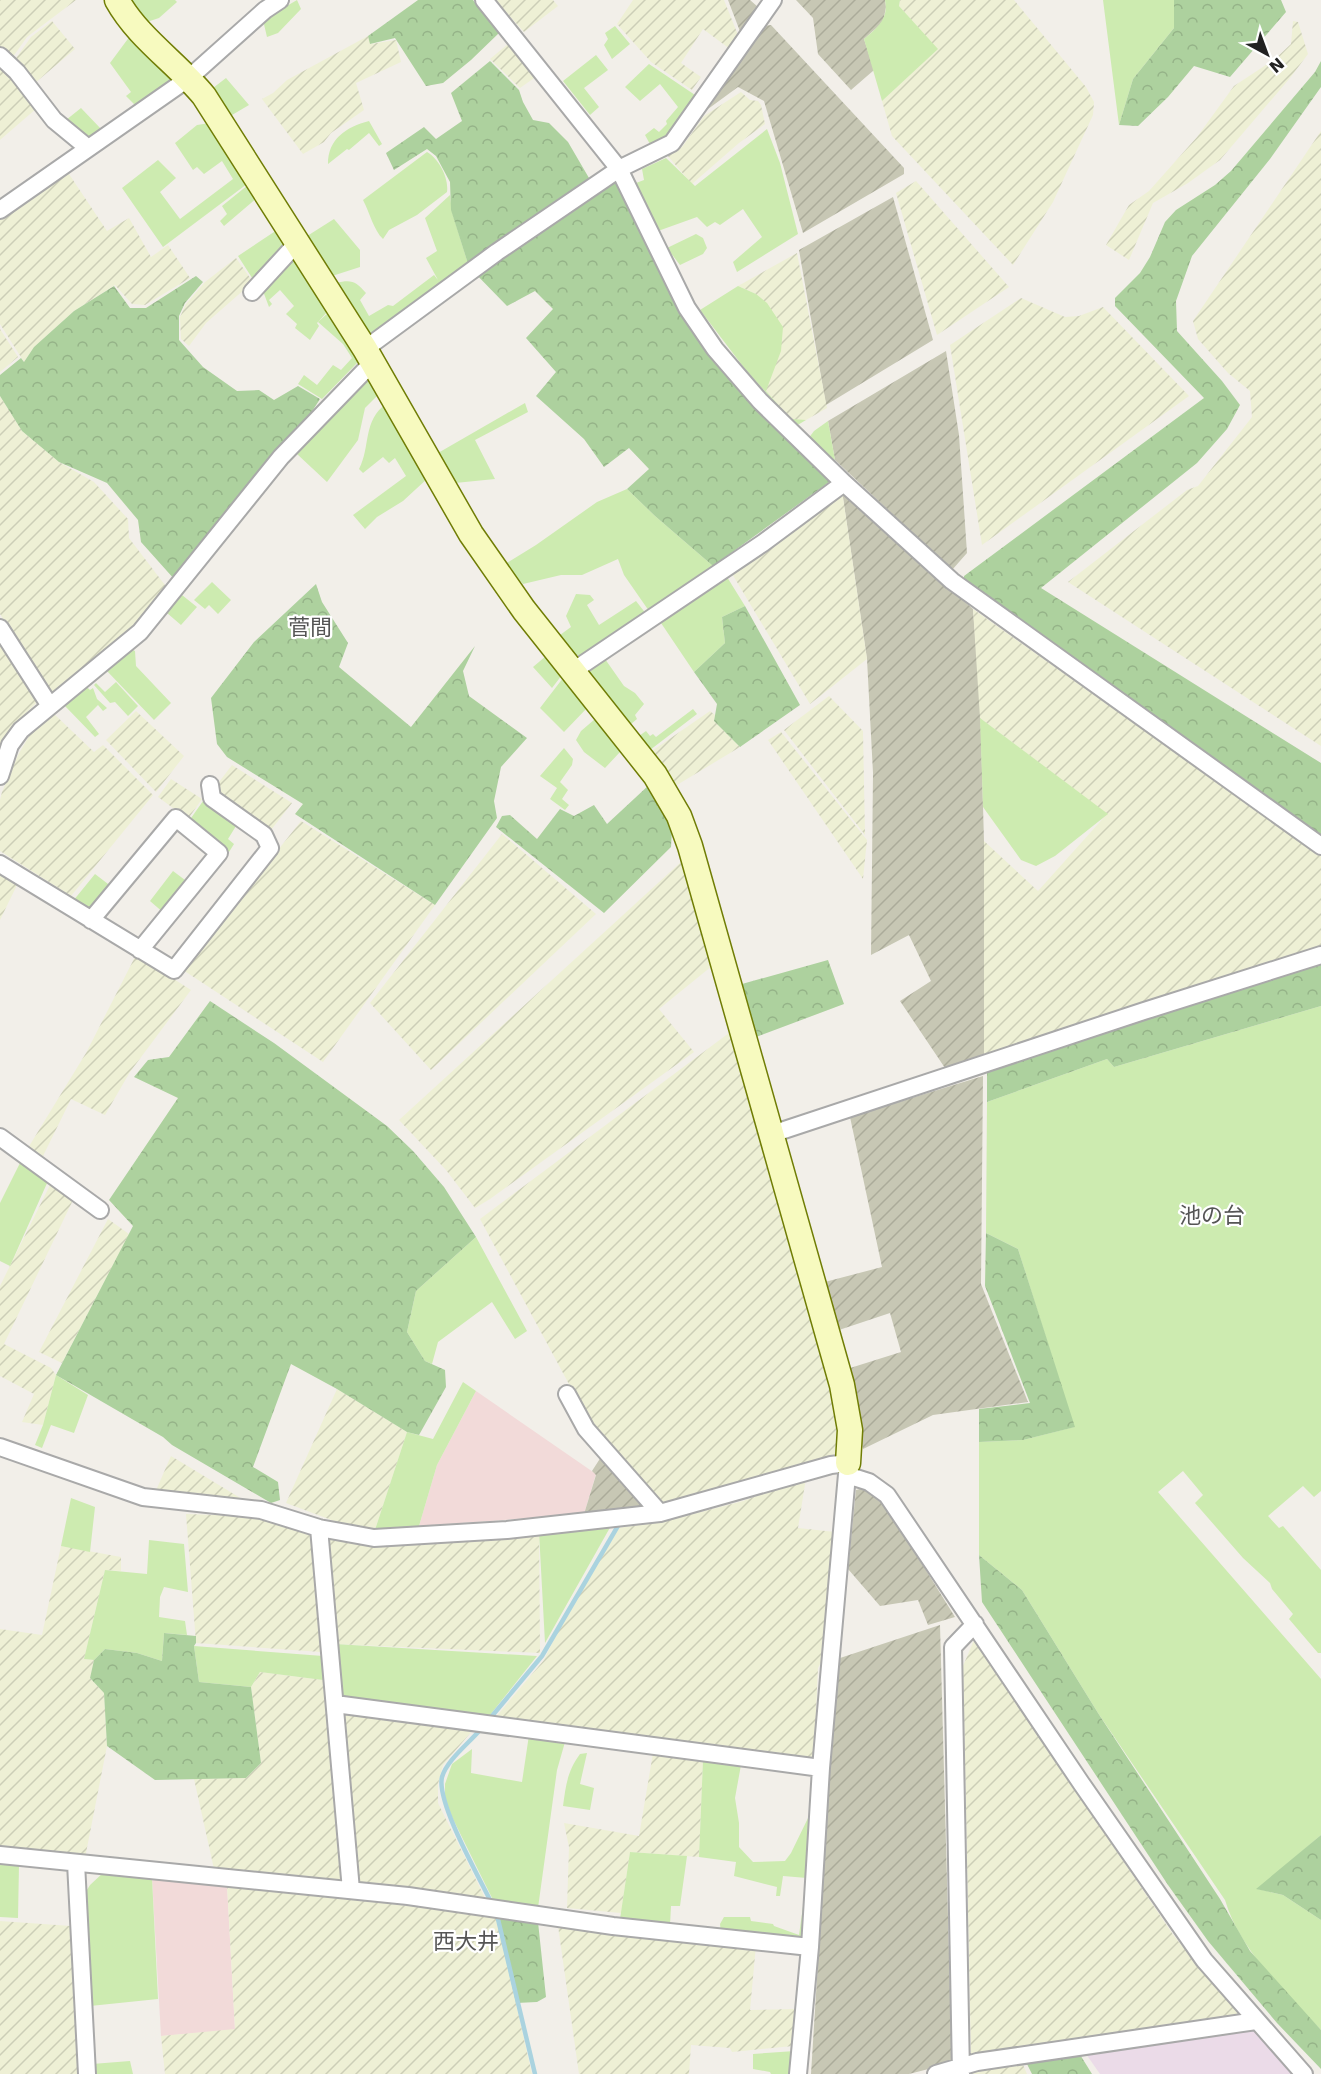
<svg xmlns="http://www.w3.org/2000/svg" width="1321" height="2074" viewBox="0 0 1321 2074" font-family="'DejaVu Sans','Noto Sans JP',sans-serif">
	<defs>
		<pattern id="construction-furrows" width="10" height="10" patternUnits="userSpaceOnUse" patternTransform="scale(1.5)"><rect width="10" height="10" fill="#c7c7b4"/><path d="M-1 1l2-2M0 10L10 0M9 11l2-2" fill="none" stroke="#abab9a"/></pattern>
		<pattern id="farmland-furrows" width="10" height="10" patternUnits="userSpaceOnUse" patternTransform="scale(1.5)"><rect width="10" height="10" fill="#eef0d5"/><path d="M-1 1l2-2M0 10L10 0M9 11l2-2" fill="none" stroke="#ccceb7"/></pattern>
		<pattern id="forest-crowns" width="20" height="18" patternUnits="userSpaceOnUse" patternTransform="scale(1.5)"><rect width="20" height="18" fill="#add19e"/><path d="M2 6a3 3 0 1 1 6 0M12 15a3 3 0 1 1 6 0" fill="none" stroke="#95b388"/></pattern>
	</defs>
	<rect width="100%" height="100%" fill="#f2efe9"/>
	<path fill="#f2dad9" d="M476 1391 596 1474 584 1514 419 1526 437 1465Z
		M152 1878 227 1885 235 2030 161 2036Z"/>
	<path fill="#ebdbe8" d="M1255 2028 1294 2074H1100L1086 2054Z"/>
	<path fill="url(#construction-furrows)" d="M728 0H750L758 7 753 18 741 34Z
		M796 0H885L886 7 883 22 864 39 874 70 851 90 818 54 813 18Z
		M771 25 904 168V174L803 233 764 101 738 87 708 109 763 26Z
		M893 197 933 340 826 405 799 250Z
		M946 351 959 435 967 553 952 570 835 460 828 421Z
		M842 491 973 609 980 700 984 841V1054L945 1068 900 1001 931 981 909 935 871 955 873 773 867 659Z
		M983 1076 981 1284 1028 1402 933 1415 863 1449 847 1369 901 1352 890 1313 836 1331 821 1283 882 1267 850 1117Z
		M601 1457 647 1504 644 1510 584 1514 596 1475 592 1471Z
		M864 1488 880 1496 955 1617 928 1625 918 1600 880 1606 848 1569 856 1490Z
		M940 1625 952 2063 909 2074H811L837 1659Z"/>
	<path fill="url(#farmland-furrows)" d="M0 0H76L27 37 10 61 0 50Z
		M495 0H553L558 6 524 32Z
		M633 0H724L738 35 730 49 703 29 681 63 701 77 692 90 651 62 617 24Z
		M900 0H1014L1086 87 1094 102 1093 115 1053 202 1013 265 892 136 882 101 937 49 899 6Z
		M52 21 75 49 35 83 14 61 31 37Z
		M1293 21 1298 22 1308 54 1290 78 1220 160 1188 183 1153 203 1129 260 1106 245 1129 205 1149 191 1197 137 1234 86 1275 59 1291 44Z
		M368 36 371 44 396 40 401 62 356 83 364 110 331 133 324 142 303 154 262 99 273 93 287 80Z
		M508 44 537 76 520 88 490 59Z
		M0 64 37 108 0 140Z
		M741 92 750 100 758 101 761 105 765 124 739 143 692 184 667 155 682 147 704 116Z
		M1321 131V746L1068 582 1187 490 1198 486 1252 417 1250 391 1228 373 1198 339 1193 321Z
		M67 171 107 231 129 218 151 257 168 245 190 278 145 305 132 304 115 285 74 311 34 347 24 362 0 324V219Z
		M916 181 1009 287 937 335 896 193Z
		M797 253 827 408 806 420 800 421 791 419 766 391 756 294 738 286Z
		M236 258 253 282 206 323 189 346 181 339 180 317 186 304 205 282Z
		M1021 298 1065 317 1079 316 1103 307 1189 396 982 545 950 345Z
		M0 329 18 357 0 372Z
		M0 396 22 431 59 462 94 482 128 519 129 538 168 589 131 630 54 695 0 614Z
		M842 491 867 659 810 704 731 572Z
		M973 609 1321 856V946L984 1054V841L1038 891 1107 814 980 718Z
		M0 643 38 701 25 714 5 739 0 751Z
		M829 696 863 731 865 835 784 730Z
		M136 711 184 756 156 792 106 740Z
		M710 711 715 715 714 721 740 747 672 788 649 753Z
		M52 712 94 752 103 745 153 795 71 896 0 851V800L2 792 18 755 32 731Z
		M781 732 867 840 863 879 768 740Z
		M232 765 292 803 271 830 218 795 216 786Z
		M171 779 202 799 188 819 158 797Z
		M301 821 435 905 323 1062 183 970Z
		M502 834 596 914 431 1070 370 1003Z
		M681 862 686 866 712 966 659 1009 694 1052 490 1199 475 1208 446 1170 399 1120Z
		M0 871 16 880 17 885 0 920Z
		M136 955 191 990 130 1072 105 1115 71 1099 43 1156 28 1148 86 1053Z
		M733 1030 836 1403 841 1450 835 1457 664 1505 591 1425 480 1219Z
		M51 1183 73 1200 4 1344 51 1368 56 1375 43 1425 22 1422 34 1394 0 1376V1286Z
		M108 1219 129 1234 62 1363 39 1352Z
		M337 1389 407 1432 375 1530 342 1524 286 1503Z
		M171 1456 242 1499 154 1495Z
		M806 1478 798 1528 835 1532 825 1655 818 1668 816 1712 819 1720 817 1762 495 1718 544 1660 562 1623 618 1528 666 1521 743 1501Z
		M186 1514 246 1516 311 1531 321 1652 196 1643Z
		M539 1532 540 1653 335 1644 323 1542 331 1536Z
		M61 1546 121 1557V1571L105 1570 84 1659 94 1660 90 1678 104 1693 107 1746 85 1858 0 1848V1629L42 1635Z
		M974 1640 1174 1936 1240 2016 971 2055 963 1666Z
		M260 1672 323 1680 341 1880 214 1869 194 1779 246 1778 261 1763 251 1687Z
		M348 1715 473 1730 443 1765 438 1784V1803L485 1898 481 1901 359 1883 341 1716Z
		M653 1753 703 1760 699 1857 630 1852 621 1913 567 1908 569 1847 564 1823 639 1836Z
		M227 1885 496 1916 532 2074H165L161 2036 235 2029Z
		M0 1921 71 1926 80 2074H0Z
		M558 1926 756 1945 750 2010 796 2009 793 2046 732 2052 730 2048 691 2045 689 2074H579Z
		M1021 2060 1027 2074H969L974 2068Z"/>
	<path fill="#cdebb0" d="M130 0H175L177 2 159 18 147 22Z
		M297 0 301 9 278 33 267 37 263 20Z
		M885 0H900L899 6 938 49 882 101 864 39C877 28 889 19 885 0Z
		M1103 0H1174V28L1133 79 1119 125Z
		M615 26 630 44 612 59 604 45 608 39 605 33Z
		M130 36 175 79 137 107 126 96 131 92 110 63Z
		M596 55 608 70 584 88 599 107 590 115 563 81Z
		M649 64 698 97 670 137 651 146 645 135 654 128 659 132 667 124 666 121 678 107 660 84 640 101 625 87Z
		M226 78 249 105 232 115 213 88Z
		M81 108 102 130 90 137 80 134 66 120Z
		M369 121 382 144 379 146 369 133 349 150 347 149 328 164C328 139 346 127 369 121Z
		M210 123 247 184 163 247 122 188 158 160 176 178 160 192 180 219 233 179 222 161 204 174 197 167 193 170 175 143 197 125Z
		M767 129 780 163 798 234 737 272 733 262 762 237 743 209 720 225 715 222 707 227 697 217 658 231 636 183 644 180 642 169 666 158 695 186Z
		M427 152C439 159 449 178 447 192L417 215 389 230 383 239C374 231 369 211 363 200Z
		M248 185 258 197 224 226 220 221 227 214 222 206Z
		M450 195 452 212 469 267 373 333 368 332 336 283C351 279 356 281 366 293L360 300 369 316 388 305 393 306 434 275 438 280 426 258 437 251 425 218Z
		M334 219 360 250V267L329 277 304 238Z
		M277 230 286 244 254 281 238 256Z
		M696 234 703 238 707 248 703 254 680 265 667 248Z
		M294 258 328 311 317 323 319 326 310 340 295 328 297 324 286 314 294 306 280 290 269 300 272 304 269 307 263 291Z
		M738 286 756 294 767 303 783 327 781 351 766 391 791 419 806 420 796 426 745 369 700 310Z
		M329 312 358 362 322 399 298 384 304 375 317 385 333 365 341 370 352 358 343 344 318 322Z
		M370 377 381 392 365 408 358 440 327 482 297 454Z
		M387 403 428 478 403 501 377 517 365 529 353 515 406 476 395 458 389 463 383 457 363 473 359 469C371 446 362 421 387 403Z
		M525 403 528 412 475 440 495 479 455 483 438 453Z
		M828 421 835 460 808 439 814 431Z
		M627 489 655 516 713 566 649 611 624 575 618 559 582 575H561L523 584 505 564 536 545 597 502Z
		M727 577 745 606 722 617 725 643 694 672 659 620Z
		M212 582 231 600 218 614 209 605 205 609 194 600Z
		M576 594 590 595 594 600 587 605 599 625 636 601 647 615 580 655H574L560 635 571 627 566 616Z
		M182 595 197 607 181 625 167 613Z
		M131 649 135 651 136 666 171 703 154 720 106 670Z
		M546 656 562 675 552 688 533 667Z
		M605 659 624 686 635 693 644 704 635 715 637 719 631 724 589 674V669Z
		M563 678 587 708 564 732 540 708Z
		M116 682 138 706 128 716 115 702 110 703 94 685 96 683 105 692Z
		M87 687 90 690 93 688 97 699 107 708 103 711 98 705 86 717 99 734 95 737 65 706Z
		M693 709 697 714 650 750 639 736 646 731 650 736 653 734 656 737Z
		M980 718 1108 814 1055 856 1036 866 1021 860 983 807Z
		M595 719 620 752 605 768 584 752 576 740 581 731Z
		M564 748 573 759 572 765 560 782 568 790 562 799 569 805 565 810 550 799 557 788 540 776Z
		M203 801 236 826 228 839 234 844 229 852 189 821Z
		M173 871 189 883 165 914 150 901Z
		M95 874 112 887 88 910 73 901Z
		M1321 1006V1491L1314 1497 1303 1486 1268 1516 1279 1528 1283 1526 1321 1570V1653H1318L1289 1619 1293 1614 1272 1589 1270 1583 1243 1558 1195 1503 1203 1495 1183 1471 1158 1492 1321 1679V1835L1258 1889 1283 1895 1321 1920V2030C1286 1994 1239 1949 1225 1900L1098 1713 1022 1590 979 1555V1442L1023 1440 1074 1427 1018 1249 986 1233 987 1102 1107 1059 1114 1067Z
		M21 1161 48 1181 10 1266 0 1261V1203Z
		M476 1237 527 1331 515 1339 492 1302 438 1342 432 1364 425 1361 407 1332 416 1291Z
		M56 1375 88 1395 74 1433 51 1425 42 1448 35 1445 43 1425Z
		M463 1382 476 1391 437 1465 419 1526 395 1530H375L407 1432 433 1439Z
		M71 1498 95 1507 90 1552 61 1546Z
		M612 1524 545 1643 539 1532Z
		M149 1540 184 1544 188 1592 164 1587 160 1597 159 1617 185 1621 187 1635 164 1633 162 1661 137 1653 105 1649 94 1660 84 1659 105 1570 147 1574Z
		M335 1644 537 1656 490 1715 345 1697 339 1692Z
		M194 1646 323 1656V1680L260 1672 251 1687 199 1682Z
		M529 1735 565 1742 557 1770 538 1908 494 1902 452 1817 445 1798V1784L452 1764 472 1749 471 1773 522 1782Z
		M587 1753 580 1784 594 1788 590 1810 563 1806C566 1785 567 1772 580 1754Z
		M703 1760 741 1765 735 1798 739 1823V1847L753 1862 785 1861 791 1853 809 1816 814 1821 804 1940 721 1933 720 1924 724 1917H750L751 1921 773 1924 774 1926 799 1935 807 1878 783 1876 780 1896H776L777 1887 734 1876 736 1862 699 1857Z
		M630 1852 687 1856 680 1906H671L670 1925 620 1919Z
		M0 1863 19 1865 18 1918 0 1917Z
		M104 1872 152 1878 158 1999 90 2006 82 1898 90 1885Z
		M795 2051 792 2074H771L770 2072 753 2069V2054Z
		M130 2061 133 2074H93L92 2064Z"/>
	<path fill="url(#forest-crowns)" d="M418 0H473L499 33 471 60 443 83 426 86 395 38 370 44 368 36Z
		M1174 0H1281L1286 12 1230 77 1194 66 1168 97 1138 126 1119 125 1133 79 1174 28Z
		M490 61 519 90 523 102 533 120 549 123 568 142 589 178 617 179 679 308 832 480 713 566 655 516 627 489 649 469 629 448 604 467 584 439 536 396 556 372 526 338 553 309 535 291 507 306 469 267 451 210 450 182 436 156 427 149 394 170 386 153 424 127 436 139 462 121 451 93Z
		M1321 61V87L1270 159 1192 256 1176 301 1177 331 1222 381 1240 405 1227 429 1197 463 1041 588 1321 763V835L964 582V576L1204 398 1115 306V298L1140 273 1150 257 1165 222 1176 210 1215 185 1231 171 1315 72Z
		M196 276 203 282 185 303 179 316V340L203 367 237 391 259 390 274 400 298 386 320 399 311 413 276 451 175 580 141 542 138 520 107 483 59 462 22 431 0 396V375L21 358 24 362 34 347 74 311 114 286 130 308H146Z
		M316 584 322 602 348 643 339 667 411 727 475 646 463 671 469 696 527 738 501 767 494 801 497 818 435 905 295 814 303 804 227 757 217 744 211 698 254 642Z
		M745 606 800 705 740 747 714 721 717 704 694 672 725 643 722 617Z
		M649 785 672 829 671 847 604 913 496 827 502 816 510 815 537 839 560 809 574 816 594 805 607 824Z
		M828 960 844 1004 756 1037 742 984Z
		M1321 963V1006L1114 1067 1107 1059 987 1102V1070Z
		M210 1001 274 1043 387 1126 413 1151 444 1187 476 1237 416 1291 407 1332 425 1361 445 1370 446 1387 419 1435 407 1432 337 1389 291 1364 253 1467 278 1482 280 1500 271 1503 172 1445 163 1437 56 1375 133 1226 109 1200 178 1098 134 1077 148 1060 169 1057Z
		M986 1233 1018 1249 1075 1427 1023 1440 979 1442V1409L1030 1403 985 1286Z
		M979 1555 1022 1590 1098 1713 1220 1899 1250 1951 1321 2030V2069L1277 2023 1208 1941 1168 1885 982 1602Z
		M164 1633 196 1636V1643L194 1646 199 1682 251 1687 261 1763 246 1778 155 1780 107 1746 104 1693 90 1678 94 1660 105 1649 137 1653 162 1661Z
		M1321 1835V1920L1283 1895 1256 1889Z
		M496 1916 538 1922 546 1997 537 2002 516 2003Z
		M1079 2053 1092 2074H1032L1026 2062Z"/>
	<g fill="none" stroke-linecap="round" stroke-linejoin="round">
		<path stroke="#aad3df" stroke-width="4.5" d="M492 1716 542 1656 619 1524
			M480 1730C468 1744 447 1760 442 1777 436 1802 479 1877 491 1902
			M497 1915 535 2074"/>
		<defs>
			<path id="street" d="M484 0 619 169 687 308 715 349 760 401 844 483 952 581 1321 846
				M0 56 17 72 54 120 88 148
				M0 210 189 78 265 10 280 0
				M252 292 298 242
				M365 349 497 252 619 169 672 143 773 0
				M0 628 50 706
				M573 671 763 543 844 483
				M0 776 10 745 21 730 140 632 281 457 373 362
				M0 864 174 970 270 848 264 835 212 798 210 785
				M91 920 176 818 219 853 140 950
				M772 1134 1144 1011 1321 955
				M0 1137 100 1210
				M567 1394 586 1429 660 1513
				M0 1447 143 1497 261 1510 319 1528 374 1538 507 1530 660 1513 831 1465 848 1463 821 1768 810 1947 798 2074
				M847 1475 869 1482 887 1495 1081 1783 1204 1960 1304 2074
				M319 1528 351 1890
				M335 1704 821 1768
				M0 1855 408 1896 613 1926 810 1947
				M76 1863 87 2074
				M936 2074 977 2062 1256 2021
				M961 2074 953 1647 975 1624"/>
			<path id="secondary" d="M117 0C138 38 177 63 204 96L365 349 471 534 524 610 655 775 679 816 690 846 842 1385 850 1430 848 1463"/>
		</defs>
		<use href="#street" stroke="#a9a9a9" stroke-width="20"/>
		<use href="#secondary" stroke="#707d05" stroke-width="27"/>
		<use href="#street" stroke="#fff" stroke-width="16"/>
		<use href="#secondary" stroke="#f7fabf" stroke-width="24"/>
	</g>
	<g text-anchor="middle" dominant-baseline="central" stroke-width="4.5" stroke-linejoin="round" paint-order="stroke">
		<g font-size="22" fill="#555" stroke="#fff">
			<text x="310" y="627">菅間</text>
			<text x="1212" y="1215">池の台</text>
			<text x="466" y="1941">西大井</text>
		</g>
	</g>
	<g transform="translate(1267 54) rotate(139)" stroke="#ffffff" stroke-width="4.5" paint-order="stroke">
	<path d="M0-4.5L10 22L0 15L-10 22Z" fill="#222222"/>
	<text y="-9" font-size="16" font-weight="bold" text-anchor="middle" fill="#222222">N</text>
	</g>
</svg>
